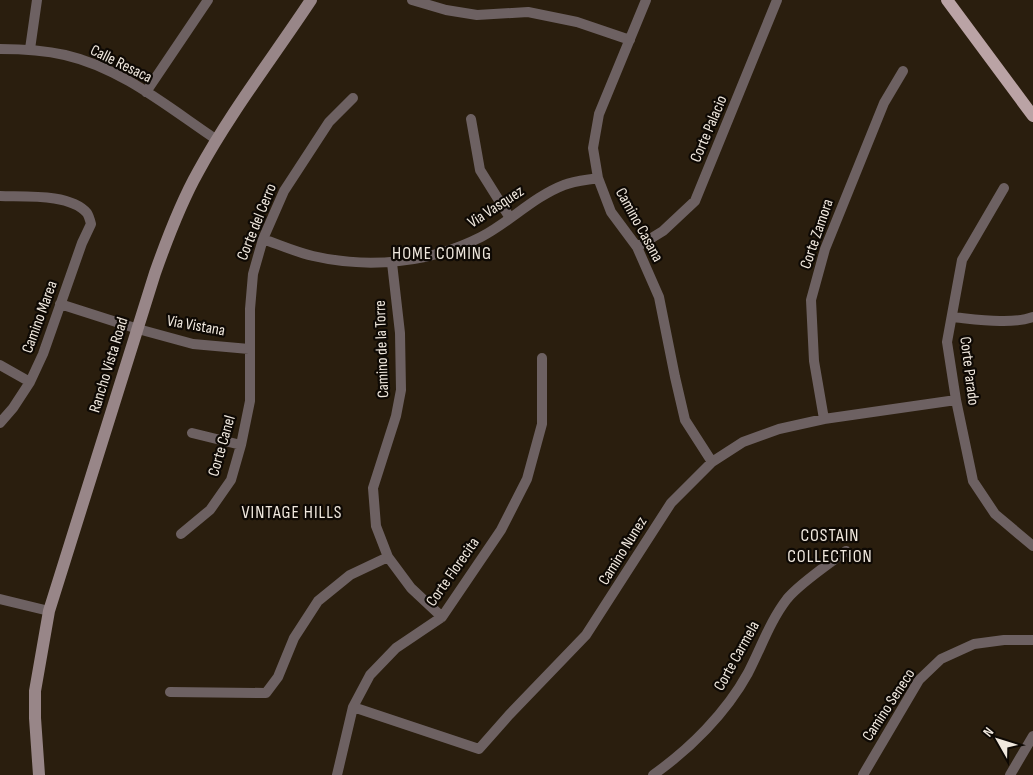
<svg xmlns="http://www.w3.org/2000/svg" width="1033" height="775" viewBox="0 0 1033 775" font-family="'Sofia Sans Condensed',sans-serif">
	<rect width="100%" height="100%" fill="#2a1e0e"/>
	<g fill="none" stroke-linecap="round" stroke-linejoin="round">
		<path stroke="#6d6162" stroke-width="10" d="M412 0 446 10 477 15 528 12 577 22 630 40
			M646 0 599 114 593 148 598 178 611 212 637 247 659 297 675 377 685 420 712 462
			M0 49C22 49 43 50 65 55 122 68 169 108 217 140
			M30 49 37 0
			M146 92 208 0
			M471 119 480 170 510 218
			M1004 188 962 260 947 342 956 400 973 481 995 514 1033 546
			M0 196C23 197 70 193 87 213 89 216 90 220 91 224L82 243 43 354 30 382 13 408 0 423
			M263 239C280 245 296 252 313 256 369 269 430 263 481 237 510 222 533 197 564 185 574 181 587 180 598 178
			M637 247 663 231 695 201 777 0
			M392 263 400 333 401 390 396 416 373 488 376 526 388 557 411 588 442 617
			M60 304 138 329 193 344 249 349
			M952 317C974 319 1012 325 1033 317
			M0 365 30 382
			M824 419 814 361 811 300 825 249 884 103 903 71
			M192 433 241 445
			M181 534 210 510 231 480 241 445 250 401V309L253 274 263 239 284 191 329 122 353 98
			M0 599 49 611
			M170 692 266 693 278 677 294 638 318 601 350 575 388 557
			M353 707 479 749 509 715 586 635 671 503 712 462 743 442 779 429 824 419 956 400
			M337 775 353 707 370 675 396 648 442 617 501 530 527 479 542 424V358
			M653 775C690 749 726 713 748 673 761 648 770 621 787 599 800 583 829 564 846 551
			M863 775 919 680 941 659 974 644 1004 640H1033
			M1010 775 1033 736"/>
		<path stroke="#988688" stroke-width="12" d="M39 775 35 718V691L49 611 155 273C167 239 180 204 198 172 230 113 274 56 311 0"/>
		<path stroke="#baa3a5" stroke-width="12" d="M947 0 1033 116"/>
	</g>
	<g text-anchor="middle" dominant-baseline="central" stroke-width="4.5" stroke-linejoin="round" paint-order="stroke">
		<g font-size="16" fill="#f0e8de" stroke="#0e0904">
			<text transform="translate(121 64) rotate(26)">Calle Resaca</text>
			<text transform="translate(709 129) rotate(-67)">Corte Palacio</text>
			<text transform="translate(496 207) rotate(-33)">Via Vasquez</text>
			<text transform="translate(257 222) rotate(-68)">Corte del Cerro</text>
			<text transform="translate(639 225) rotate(61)">Camino Casana</text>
			<text transform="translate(817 234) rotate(-71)">Corte Zamora</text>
			<text transform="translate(40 317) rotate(-70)">Camino Marea</text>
			<text transform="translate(196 326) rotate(10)">Via Vistana</text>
			<text transform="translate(382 349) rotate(-92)">Camino de la Torre</text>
			<text transform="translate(109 365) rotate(-73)">Rancho Vista Road</text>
			<text transform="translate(969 371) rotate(83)">Corte Parado</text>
			<text transform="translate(222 446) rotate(-74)">Corte Canel</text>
			<text transform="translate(623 551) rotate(-58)">Camino Nunez</text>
			<text transform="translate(453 572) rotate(-55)">Corte Florecita</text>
			<text transform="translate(737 656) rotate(-61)">Corte Carmela</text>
			<text transform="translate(889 705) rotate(-57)">Camino Seneco</text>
		</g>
		<g font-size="18" letter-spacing="1" fill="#f0e8de" stroke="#0e0904">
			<text x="442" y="253">HOME COMING</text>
			<text x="292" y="512">VINTAGE HILLS</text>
			<text x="830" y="535">COSTAIN<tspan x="830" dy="21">COLLECTION</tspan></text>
		</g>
	</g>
	<g transform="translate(998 740) rotate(309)" stroke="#0e0904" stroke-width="4" paint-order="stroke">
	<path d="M0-4L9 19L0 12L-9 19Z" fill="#f0e8de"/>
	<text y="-8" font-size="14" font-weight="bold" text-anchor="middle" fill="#f0e8de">N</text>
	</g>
</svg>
